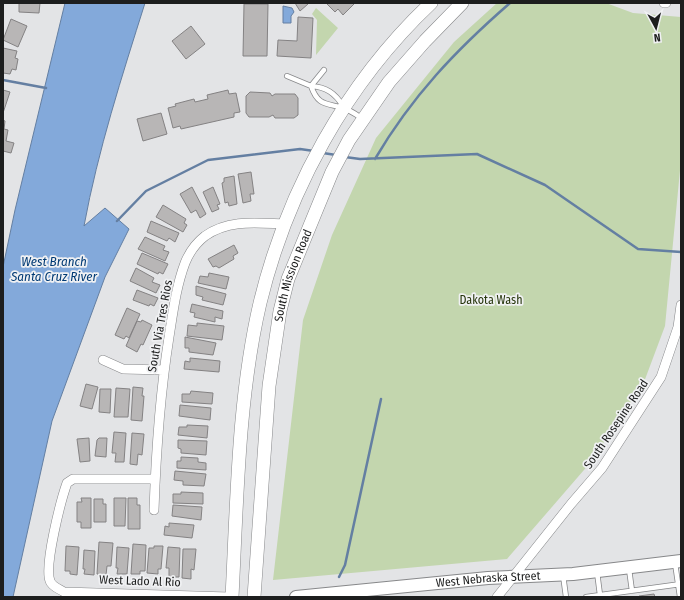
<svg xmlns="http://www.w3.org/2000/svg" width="684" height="600" viewBox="0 0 684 600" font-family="'Fira Sans Condensed',sans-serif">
	<rect width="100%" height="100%" fill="#e3e4e6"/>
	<path fill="#c3d6ae" d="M497 3H606L633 13 681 17V160L665 326 644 382 590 463 507 559 273 580 303 320 332 235 376 138 454 42Z
		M316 8 338 28 316 55 317 20 312 14Z"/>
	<path fill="#83a9da" stroke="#647fa2" d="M65 3H145C122 76 98 150 84 226L105 208 129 229 105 277 52 421 13 597H3V267L15 210Z
		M283 6 292 8 294 12 291 16V23H283Z"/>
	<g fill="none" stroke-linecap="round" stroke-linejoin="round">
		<path stroke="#647fa2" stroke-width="2.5" d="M3 80 46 88
			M323 153 336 155
			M345 157 360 159 477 154 545 185 638 249 681 252
			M375 159C412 96 456 50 510 3
			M117 221 146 191 208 160 300 149 314 151
			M339 577 345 565 381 399"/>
	</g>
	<path fill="#b8b6b6" stroke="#848283" d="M19 3H40L39 13 19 12Z
		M295 3H306L308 4 300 11Z
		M326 3H355L343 15 338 9 335 12Z
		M244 4H268L267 56H243Z
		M298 17 313 18 311 58 277 56 278 40 297 41Z
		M11 19 27 26 18 47 3 40Z
		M191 26 205 44 186 59 172 41Z
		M3 48 17 51 15 58 18 59 16 70 12 69 10 74 3 73Z
		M3 90 10 92 3 113Z
		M228 90 229 94 236 93 240 112 234 113V117L181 129 180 126 173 128 168 108 176 106 175 104 194 99 195 102 208 99 207 95Z
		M250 92 270 93 272 96 275 94H295L298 98V115L294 118H275L273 115 269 117H249L246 113V96Z
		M161 113 167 134 143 141 137 119Z
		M3 120 5 121 4 129 8 130 6 141 14 143 11 153 3 151Z
		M251 172 254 194H250L251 201 243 203 238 174Z
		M234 176 237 204 229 206 228 202 225 203 222 183 224 182V178Z
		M192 187 206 214 200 218 196 210 191 213 180 194Z
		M213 187 220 204 217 205 219 209 212 212 203 192Z
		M163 205 186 219 184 223 187 225 183 232 156 217Z
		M151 221 179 233 175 242 169 238 167 241 147 232Z
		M145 237 165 246 163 250 169 252 165 261 138 249Z
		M234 245 238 253 233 256 234 259 219 268 216 266 213 267 208 259Z
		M142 253 168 264 163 274 159 272 158 274 137 264Z
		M136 268 154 278 152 282 160 285 156 293 130 281Z
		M209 273 229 277 226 289 198 283 200 276 208 277Z
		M196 286 226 294 223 305 202 300 203 297 196 295Z
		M137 290 158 298 154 306 150 304 149 306 133 300Z
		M192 304 223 311 222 319 215 317V322L194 317 195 313 190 312Z
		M127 308 140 314 129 338 126 336 124 339 115 335Z
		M142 320 152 325 143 345 141 344 137 352 126 346 137 321 141 322Z
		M197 323 224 326 222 340 187 336 188 325 197 326Z
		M185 337 216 343 213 355 189 352V348H185Z
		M190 358 220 361 219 372 184 369 185 361 190 362Z
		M86 384 98 387 92 409 80 406Z
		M133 387 143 388 142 396H144L142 421 131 420Z
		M116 388 130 389 128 417H114Z
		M100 389H111L110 413 99 412Z
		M191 391 213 393 212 404 182 402V394H190Z
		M180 405 211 408 210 420 179 416Z
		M187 425 208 426 207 438 178 435 179 427H187Z
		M114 432 126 433 124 462H115L116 453H112Z
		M132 433 144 434 142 455 138 454 137 465 130 464Z
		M89 438 90 461 80 462 77 439Z
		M99 438H107L106 457 95 456 97 440Z
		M178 440 207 441 206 455 181 453V449L178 448Z
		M181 457 198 458V462L206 463V470L177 468V461H181Z
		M175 471 206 474 204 486 183 485V481L174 480Z
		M181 492 203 493V504L173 503V494H181Z
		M81 498H91V528H81V522H77V502H82Z
		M114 498H126L125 526H114Z
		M128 498H137V505H140V529H128Z
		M94 499H103V504H106V522H94Z
		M173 505 202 507 201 520 172 516Z
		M169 523 194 525 192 538 164 535 165 526 169 527Z
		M99 542 113 543 111 566H107L106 575 97 574Z
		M133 544 146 545 145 571H140V574H131Z
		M66 546 79 547 77 575 70 574V571H65Z
		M154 546H163L161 569H158V574L147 573 149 548H154Z
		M117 547 129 548 127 574H117L118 568H116Z
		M168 547 180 548 179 577H169V568H166Z
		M183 549H196L194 570 191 569V579L182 578Z
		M84 550 95 551 94 575 84 574 85 569H83Z
		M654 594 655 597H639V596Z"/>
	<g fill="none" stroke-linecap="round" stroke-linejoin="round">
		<defs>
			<path id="service" d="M287 76 311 86 324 70
				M343 106C335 93 326 87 311 86 318 106 326 103 343 108 350 110 357 115 363 119
				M675 563 680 597
				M629 569 632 591
				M597 572 600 595
				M563 575 566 597
				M586 597 681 584"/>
			<path id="minor" d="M664 3H666
				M103 360 123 369 164 370
				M155 479H73L67 483C61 500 44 565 50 581 52 587 60 589 64 592L229 597
				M154 510C156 452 160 394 169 337 173 312 176 287 185 263 189 253 196 243 205 236 229 219 257 223 284 224
				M497 597 571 504 602 468 661 377 678 327 681 305"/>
			<g id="tertiary">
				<path id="s1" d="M296 597 488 578 573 574 681 561"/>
			</g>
			<g id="secondary">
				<path d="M232 597C237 501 238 397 260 303 287 191 346 83 431 3"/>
				<path id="s2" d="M254 597 269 386 280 311 288 279 332 172 349 140 389 82 425 41 462 3"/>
			</g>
		</defs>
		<use href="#service" stroke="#87888a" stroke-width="6"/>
		<use href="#minor" stroke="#87888a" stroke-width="10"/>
		<use href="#tertiary" stroke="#87888a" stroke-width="14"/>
		<use href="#secondary" stroke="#87888a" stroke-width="14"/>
		<use href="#service" stroke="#fff" stroke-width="4.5"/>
		<use href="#minor" stroke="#fff" stroke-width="9"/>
		<use href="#tertiary" stroke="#fff" stroke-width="12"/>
		<use href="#secondary" stroke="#fff" stroke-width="13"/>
	</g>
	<g text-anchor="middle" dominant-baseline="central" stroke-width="3.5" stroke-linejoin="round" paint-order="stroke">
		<g font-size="12" fill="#1d1e1e" stroke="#f0f1f3">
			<text stroke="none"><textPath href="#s2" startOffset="325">South Mission Road</textPath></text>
			<text transform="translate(160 326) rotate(-80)">South Via Tres Rios</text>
			<text transform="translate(616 424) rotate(-56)">South Rosepine Road</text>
			<text stroke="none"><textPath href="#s1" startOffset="193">West Nebraska Street</textPath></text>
			<text transform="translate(140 581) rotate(2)">West Lado Al Rio</text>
		</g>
		<g font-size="12" fill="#25350a" stroke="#f0f1f3">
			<text x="491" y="300">Dakota Wash</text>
		</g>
		<g font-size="13" font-style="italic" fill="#003a74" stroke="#f0f1f3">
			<text x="54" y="261">West Branch<tspan x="54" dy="15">Santa Cruz River</tspan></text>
		</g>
	</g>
	<rect width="684" height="600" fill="none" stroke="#1d1e1e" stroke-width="8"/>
	<g transform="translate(656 28) rotate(173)" stroke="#f0f1f3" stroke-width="3" paint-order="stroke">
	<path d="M0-3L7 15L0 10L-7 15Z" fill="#1d1e1e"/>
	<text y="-6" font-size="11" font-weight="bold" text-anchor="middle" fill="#1d1e1e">N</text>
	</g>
</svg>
